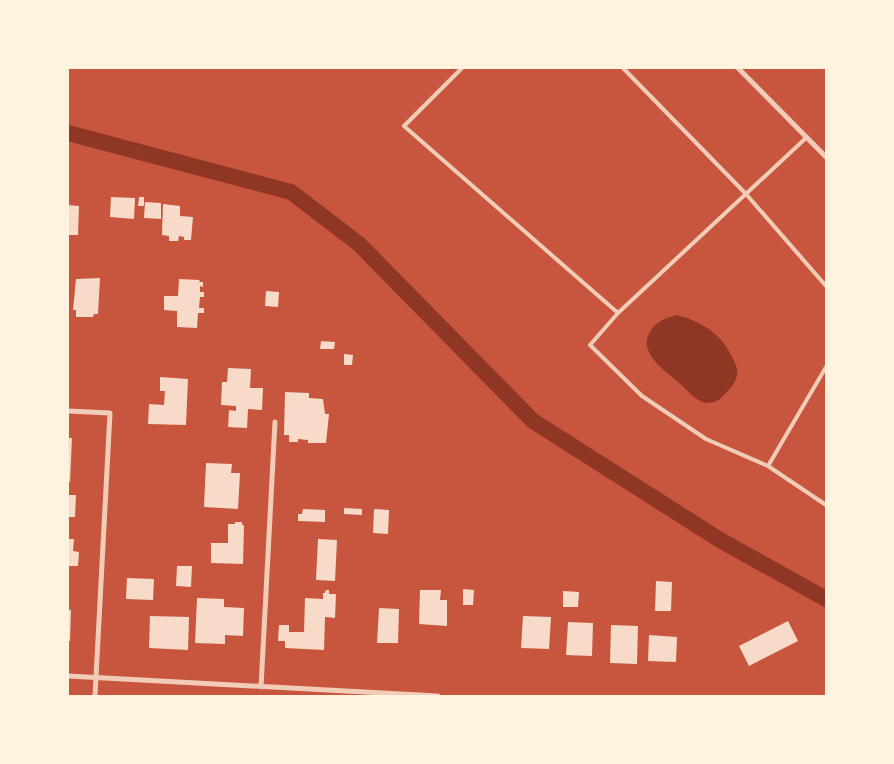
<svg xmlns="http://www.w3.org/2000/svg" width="894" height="764" viewBox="0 0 894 764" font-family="'Varela Round',sans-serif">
	<rect width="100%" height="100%" fill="#c8553d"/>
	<path fill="#8f3625" d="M676 315C699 320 722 334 732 357 735 362 738 368 737 375 736 384 726 393 720 399 716 402 710 403 705 403 696 401 685 388 678 382 665 371 639 353 649 334 655 322 663 319 676 315Z"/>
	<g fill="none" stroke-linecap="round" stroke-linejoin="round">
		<path stroke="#8f3625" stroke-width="16" d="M68 133 291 192 359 244 533 421 720 540 826 599"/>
	</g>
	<path fill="#f7dbc8" d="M111 197 135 198 134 219 110 217Z
		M139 197H144V206H138Z
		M145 202 161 203V219L144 218Z
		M163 204 180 206V216L193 217 191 240H184V237L179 236 178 241H169V236L162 235Z
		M68 205 79 206 78 235H68Z
		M100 278 98 314H94L93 317H76V310H73L76 279Z
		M179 279 200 280 199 282H203V287L200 286V292H204V297H200L199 308H204V313H198L197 328 177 327V311L164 310V296H178Z
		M266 291 279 292 278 307 265 306Z
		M321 341 335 342 334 349H320Z
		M344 354 353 355 352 365H344Z
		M228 368 251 369 250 388H263L262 410 248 409 247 428 228 427 229 410 236 411V406L221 405 222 382H227Z
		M160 377 188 379 186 425 148 424 149 404 164 405 165 391H160Z
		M285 392 309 393V398L323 399 325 414H329L326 443H308V440L298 439V442H289V435H284Z
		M68 438H72L70 482H68Z
		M206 463 232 464 231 473H240L238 509 204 507Z
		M68 495H76L75 517H68Z
		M344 508 362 509V515L344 514Z
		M303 509 325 510V522L298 521V514H302Z
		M374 509 389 510 388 534 373 533Z
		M235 522H242V525H244L243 564 211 563V543H228V524H235Z
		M68 539H74L73 551 79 552 78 566H68Z
		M318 539 337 540 335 581 316 580Z
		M177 566H192L191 587 176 586Z
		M127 578 154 579 153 600 126 599Z
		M656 581 672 582 671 611H655Z
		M463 589 474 590 473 605H463Z
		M326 590H329V594H336L335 618 325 617 324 650 285 648V641H278L279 625H289V632H304L305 598 323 599V593H325Z
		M420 590H441L440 600H447V626L419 624Z
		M563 591 579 592 578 607H563Z
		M197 598 224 599V607L244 608 243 636 225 635V644L195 643Z
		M379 608 399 609 398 643H377Z
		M68 610H71L70 641H68Z
		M150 616 189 617 188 650 149 648Z
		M523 616 551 617 549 649 521 648Z
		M788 621 798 641 749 666 739 646Z
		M568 622 593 623 592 656 566 655Z
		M611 625 638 626 637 664 610 663Z
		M649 635 677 637 676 662 648 661Z"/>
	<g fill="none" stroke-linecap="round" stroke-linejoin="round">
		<path stroke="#f1ccb7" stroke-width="4" d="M462 68 404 126 618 313 807 137
			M623 68 746 194 826 286
			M618 313 590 345 642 396 706 439 768 466 826 367
			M768 466 826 505"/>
		<path stroke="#f1ccb7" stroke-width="5" d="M738 68 826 157
			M68 411 110 413 95 696
			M68 676 438 696
			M261 687 275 422"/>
	</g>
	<rect width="894" height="764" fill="none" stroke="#fff3e0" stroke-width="138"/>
</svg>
